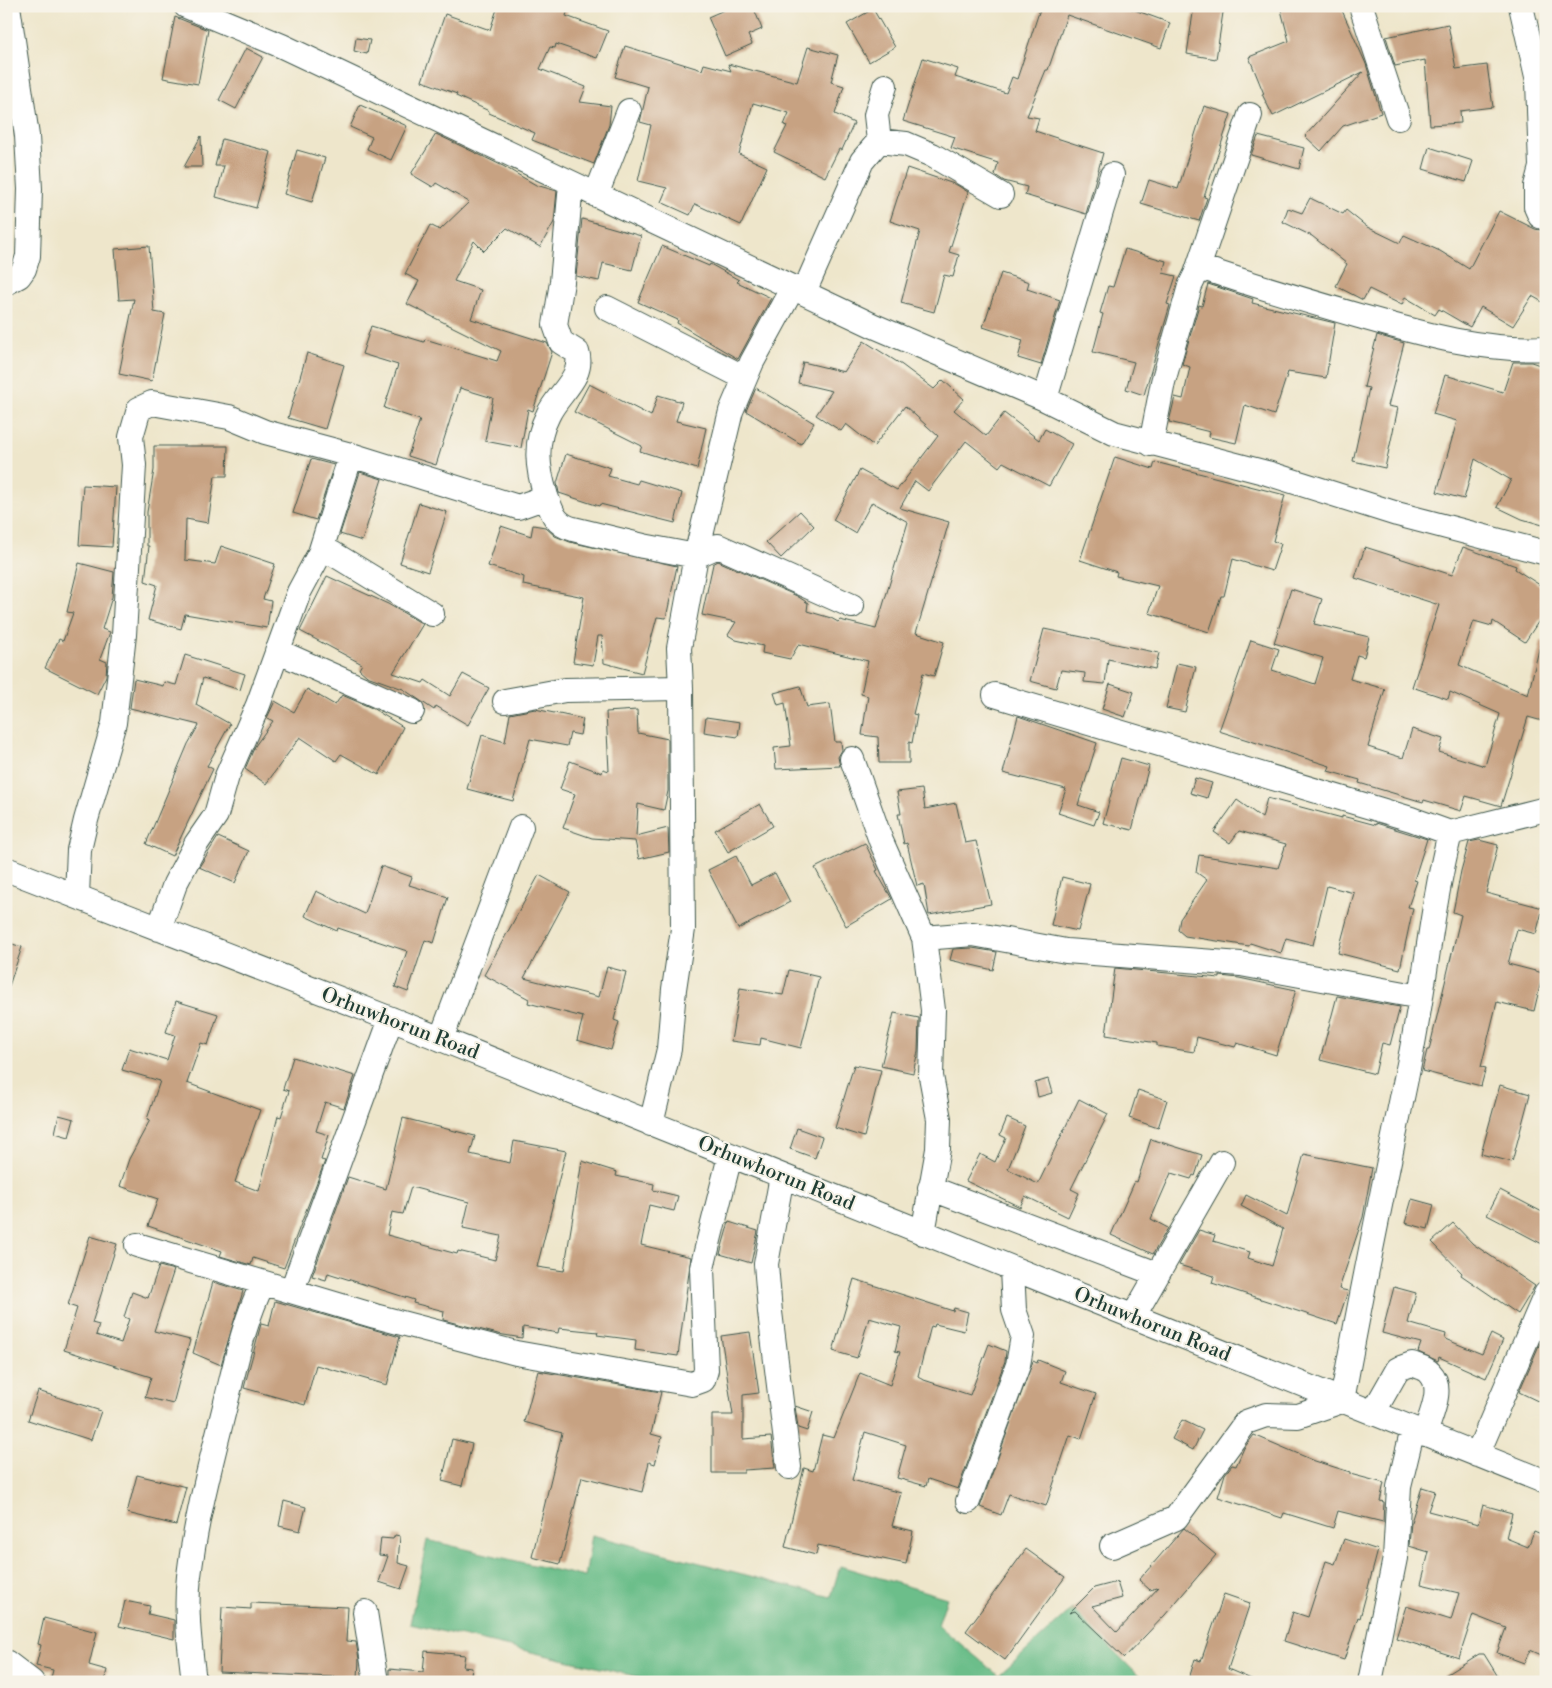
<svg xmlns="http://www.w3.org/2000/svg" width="1552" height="1688" viewBox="0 0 1552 1688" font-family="'Libre Bodoni',serif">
	<rect width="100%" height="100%" fill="#f7f3e8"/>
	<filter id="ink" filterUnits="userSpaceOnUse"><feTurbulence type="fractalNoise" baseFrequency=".02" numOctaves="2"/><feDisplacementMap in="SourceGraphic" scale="10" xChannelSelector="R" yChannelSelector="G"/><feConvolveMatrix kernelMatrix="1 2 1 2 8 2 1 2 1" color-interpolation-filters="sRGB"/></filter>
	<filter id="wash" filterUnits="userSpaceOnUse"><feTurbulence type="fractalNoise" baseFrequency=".0096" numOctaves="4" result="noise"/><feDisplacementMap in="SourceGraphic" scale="20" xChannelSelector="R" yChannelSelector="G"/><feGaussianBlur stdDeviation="1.12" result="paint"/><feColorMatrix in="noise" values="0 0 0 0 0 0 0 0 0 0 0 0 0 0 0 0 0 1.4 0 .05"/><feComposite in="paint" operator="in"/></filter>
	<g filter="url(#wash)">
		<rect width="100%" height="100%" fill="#eee6cb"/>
		<path fill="#6cbe8a" stroke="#467e5f" d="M592 1535 831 1597 840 1566 947 1598 938 1625 999 1676 1072 1609 1145 1682H661L410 1624 427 1540 585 1577Z"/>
		<g id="blocks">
			<path fill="#c7a282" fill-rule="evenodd" d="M498 6H569L566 16 608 31 597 58 556 44 555 48 550 47 540 69 586 87 580 102 611 106 609 125 594 164 532 140 535 133 489 113V111L456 96 457 94 422 81 445 14 490 30Z
				M733 6H753L762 29 748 35 752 44 725 56 708 17Z
				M1041 6H1124L1170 23 1161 48 1067 15 1048 70H1046L1027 116 1039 118 1035 131 1103 153 1086 214 1025 195 1027 187 1004 181 995 175 998 163 951 148 955 137 903 121 923 58 958 69 955 77 1006 93 1012 77 1017 79Z
				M1194 6H1224L1216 59 1187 54Z
				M1280 6H1340L1366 64 1381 113 1343 126 1321 151 1305 136 1363 72 1273 116 1262 94H1264L1249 57 1289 41Z
				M873 9 895 47 869 62 847 24Z
				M175 17 208 30 198 84 163 78Z
				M1448 24 1456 69 1487 65 1493 107 1460 111 1461 123 1430 125 1425 60 1395 66 1386 37Z
				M356 38 370 40 367 54 354 51Z
				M625 46 702 70 704 64 731 71 728 64 797 82 808 47 838 55 831 82 844 86 835 114 854 123 842 150 839 149 825 177 774 152 787 126 784 125 789 113 753 103 739 154 767 167 741 225 695 204 690 215 661 202 667 188 638 181 651 125 640 122 648 87 615 77Z
				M246 48 263 57 236 109 219 100Z
				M360 105 407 126 391 160 367 149 372 137 350 127Z
				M1204 106 1231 114 1204 197 1207 198 1199 221 1141 204 1149 180 1178 189Z
				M436 134 503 166 536 185 557 191 554 222 540 247 507 228 484 251 474 241 454 281 481 290 471 319 547 343 552 352 533 411 528 409 521 448 485 441 493 398 460 388 436 465 408 456 420 420 384 408 398 365 362 354 371 326 424 342 425 339 497 361 501 351 407 304 419 281 405 274 430 225 440 230 469 202 436 183 433 187 411 174Z
				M201 136 202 167H184Z
				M1258 136 1304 148 1299 169 1251 155Z
				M222 139 271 152 256 208 216 197 224 166H215Z
				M1429 147 1473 161 1466 182 1423 169Z
				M297 150 325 158 312 202 284 194Z
				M907 168 957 185 968 192 949 252 959 255 953 277 944 275 934 312 901 303 920 231 890 221Z
				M1310 198 1343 214 1346 210 1367 227 1400 243 1404 235 1440 251 1469 269 1499 211 1535 229 1546 231V304L1532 296 1513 326 1481 307 1470 327 1439 309 1435 315 1405 297 1402 305 1369 289 1363 300 1336 286 1347 264 1312 236 1283 222 1288 208 1302 213Z
				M582 219 641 236 632 270 603 263 599 281 576 276Z
				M149 246 154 312 165 314 152 381 119 374 134 299 119 300 115 249Z
				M662 246 709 266 710 264 739 280 737 282 771 298 738 359 677 323 678 320 638 302Z
				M1125 249 1166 261 1163 273 1176 276 1167 304 1170 305 1144 395 1126 389 1134 362 1093 352 1103 314 1100 313 1108 286 1113 287Z
				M1001 273 1029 282 1027 289 1060 300 1041 365 1018 358 1023 340 983 327Z
				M1208 284 1253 299 1252 303 1335 323 1326 378 1288 372 1274 415 1245 405 1236 443 1209 437 1210 432 1169 422 1175 397 1183 399 1190 367 1182 364 1199 305 1202 306Z
				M1377 335 1404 343 1388 406 1398 408 1385 468 1353 461 1369 388 1364 387Z
				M864 341 902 365 934 389 943 380 964 399 954 410 986 436 1004 413 1039 440 1045 429 1072 444 1049 486 1003 462 999 467 966 441 928 491 915 481 900 508 949 522 916 633 944 642 934 676 923 673 913 714 917 715 912 743 909 742V763H879L878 737 862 735 868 696 861 694 868 661 799 644 790 659 762 653 763 646 736 640 728 635 736 622 702 615 713 564 718 561 797 596 808 603 807 611 831 618 838 622 840 620 876 629 908 522 872 502 855 533 833 520 860 470 897 490 938 436 905 406 874 446 846 424 841 431 816 415 832 391 798 383 803 362 844 372Z
				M307 353 344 365 325 429 288 418Z
				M1513 362H1531L1546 367V526L1522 519 1497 507 1511 480 1475 459 1464 499 1437 492 1457 421 1433 414 1445 375 1503 392Z
				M589 384 651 416 658 395 682 402 676 421 706 428 697 469 640 451 642 446 574 412Z
				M756 388 814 423 801 444 746 411Z
				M154 446H228L227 476H215L208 523 186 519 185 560 215 564 221 546 275 564 263 599 271 601 267 628 185 614 181 629 148 620 157 585 145 581 149 546H147V512L154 470Z
				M566 454 611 468 608 476 637 484 639 480 682 493 675 523 600 504 599 506 559 493 557 483Z
				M1115 457 1153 469 1155 462 1285 495 1273 541 1281 544 1272 571 1233 559 1224 596H1221L1209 632 1149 613 1158 586 1116 576 1117 572 1080 560Z
				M311 459 334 465 316 520 293 513Z
				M360 472 382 479 362 541 340 534Z
				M83 485 116 487 112 547 79 545Z
				M419 503 447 512 428 572 400 563Z
				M800 511 814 526 781 558 766 542Z
				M533 525 545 527 555 536 570 542 677 566 666 618 657 617 642 673 604 663 602 636H598L593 665 573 662 584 597 523 585 524 577 488 566 501 526 531 536Z
				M1365 547 1452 575 1463 547 1516 566 1515 569 1546 589V610L1525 642 1493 621 1492 626 1474 621 1459 665 1528 695 1541 641 1546 642V722L1528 717 1501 806 1466 796 1461 811 1424 800 1423 802 1359 783 1360 780 1328 771 1330 766 1219 731 1251 640 1279 649 1272 670 1315 684 1323 658 1274 643 1291 589 1322 599 1314 624 1369 637 1364 657 1357 655 1350 679 1385 689 1368 747 1403 758 1412 729 1443 739 1439 752 1485 766 1500 714 1450 692 1448 699 1412 687 1439 605 1355 578Z
				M79 563 114 572 112 597 102 629 110 632 100 659 107 662 106 676 97 694 45 668 59 639 63 641 73 613 67 612Z
				M327 576 388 604 423 624 393 673 423 683 425 680 450 696 463 674 489 688 468 725 436 706 434 710 403 689 367 676 359 669 362 664 300 631Z
				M1044 629 1159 653 1155 669 1108 659 1105 684 1084 682 1085 673 1061 670 1056 688 1030 681Z
				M185 655 245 674 240 690 203 678 196 705 230 724 207 766 213 769 172 856 146 844 188 744 199 725 130 708 134 679 163 686 164 682 176 685Z
				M1177 663 1196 667 1185 712 1166 708Z
				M1110 684 1134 692 1125 717 1102 709Z
				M800 686 807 707 830 704 835 742H841L842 750 838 757 840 766 776 769 774 748 791 746 785 703 778 705 774 693Z
				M307 689 335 705 342 695 372 708 403 727 379 775 341 754 336 761 300 737 266 784 245 769 255 746 273 721 267 718 275 701 294 712Z
				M535 709 583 719 580 735 570 733 567 746 530 739 513 801 467 789 482 735 505 742 510 714Z
				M637 710 638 733 668 739V791L664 810 638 804 636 836 668 828 669 852 639 859 635 841 592 838 563 828 575 794 560 789 570 761 602 773 603 769 609 771 606 712Z
				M1018 716 1097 743 1078 805 1099 812 1094 825 1058 813 1066 789 1003 773Z
				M706 717 740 722 738 737 704 732Z
				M1121 758 1149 766 1132 830 1103 823Z
				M1195 778 1212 783 1207 798 1190 793Z
				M922 789 925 809 956 803 965 843 976 841 991 904 929 915 924 884 917 886 907 843 904 844 898 814H901L897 792Z
				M1267 798 1342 818V816L1376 825V823L1427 839 1414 880 1417 881 1408 907 1413 908 1400 969 1338 953 1354 893 1327 886 1313 945 1286 938 1281 953 1250 943 1249 946 1185 936 1178 930 1180 919 1207 880 1196 872 1199 855 1278 868 1286 844 1239 831 1230 843 1214 832 1237 800 1262 818Z
				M760 804 773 826 728 852 715 830Z
				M218 837 249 851 235 883 199 867Z
				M1479 840 1498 845 1486 893 1543 908 1536 934 1517 929 1508 964 1543 973 1534 1011 1497 1002 1481 1067 1486 1068 1481 1086 1422 1071 1427 1050H1429L1461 915 1453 912 1461 871 1469 842Z
				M865 843 878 870 876 871 892 899 846 926 815 868Z
				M736 856 751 885 775 873 790 902 738 929 708 870Z
				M381 866 412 877 409 885 448 897 434 943 425 940 408 992 395 987 407 951 338 928 337 931 305 916 316 891 365 914Z
				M539 875 570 892 524 978 599 997 607 967 626 972 614 1020 619 1022 611 1050 577 1040 583 1017 528 1003 529 999 484 975Z
				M1062 877 1090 884 1078 931 1051 925Z
				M6 942 22 947 9 986H6Z
				M972 948 997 952 993 970 950 960 953 949Z
				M1115 968 1220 978V976L1239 978 1296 990 1276 1055 1237 1043 1235 1047 1197 1037 1194 1052 1157 1046V1043L1106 1035Z
				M789 970 819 977 801 1048 761 1038 760 1045 731 1041 740 988 783 995Z
				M1337 996 1400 1007 1390 1045 1382 1043 1375 1074 1320 1060Z
				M176 1001 218 1014 208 1045 201 1043 187 1083 260 1110 235 1182 259 1191 278 1116 281 1117 289 1091 283 1089 293 1057 355 1076 344 1108 325 1102 316 1131 329 1135 321 1160 325 1161 284 1268 253 1258 251 1265 220 1256 222 1251 148 1226 158 1199 120 1186 129 1159 150 1120 147 1119 160 1081 122 1070 129 1048 167 1060 175 1035 166 1032Z
				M894 1013 919 1018 918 1051 913 1073 881 1066Z
				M854 1065 881 1070 864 1137 835 1128Z
				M1048 1079 1052 1093 1038 1097 1035 1083Z
				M1500 1085 1530 1094 1512 1162 1481 1154Z
				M1138 1090 1167 1100 1158 1128 1129 1118Z
				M1079 1099 1108 1114 1071 1189 1079 1193 1068 1217 1025 1196 1020 1207 966 1181 980 1154 995 1162 1006 1138 1000 1135 1007 1118 1025 1126 1008 1169 1038 1184Z
				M59 1115 74 1119 69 1137 55 1133Z
				M403 1118 475 1136 470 1154 510 1163 514 1141 566 1151 537 1267 564 1271 582 1161 617 1172 616 1176 654 1184 653 1190 678 1196 674 1211 649 1205 641 1245 691 1257 678 1356 635 1350 636 1340 597 1335 598 1332 559 1328 558 1333 523 1327 522 1338 498 1334 443 1320 444 1311 413 1303 414 1300 328 1273 326 1280 312 1276 348 1177 386 1189ZM411 1187 469 1202 463 1228 501 1236 495 1260 458 1251 457 1254 387 1235 392 1212 403 1214Z
				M797 1128 822 1137 815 1158 790 1149Z
				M1151 1139 1202 1155 1195 1176 1193 1175 1191 1179 1171 1173 1151 1219 1168 1228 1153 1254 1111 1235 1135 1181 1137 1182Z
				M1304 1154 1372 1168 1363 1217 1339 1289 1348 1291 1337 1324 1212 1283 1214 1276 1179 1265 1199 1230 1215 1235 1213 1241 1250 1252 1248 1258 1272 1266 1283 1229 1241 1206 1246 1195 1287 1216Z
				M1500 1190 1546 1214V1246L1487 1215Z
				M1412 1199 1434 1205 1428 1229 1405 1223Z
				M729 1222 758 1231 751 1263 720 1254Z
				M1453 1223 1473 1244 1535 1286 1518 1314 1461 1275 1462 1273 1432 1242Z
				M90 1236 117 1244 92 1323 99 1325 96 1335 121 1343 129 1319 124 1317 132 1292 148 1298 159 1266 174 1270 154 1331 190 1340 173 1404 145 1397 151 1377 64 1350 77 1308 68 1305Z
				M854 1279 953 1311 954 1308 968 1312 964 1331 935 1324 934 1327 931 1326 918 1376 924 1380 970 1395 989 1344 1006 1351 1005 1361 958 1489 928 1479 926 1486 897 1478 906 1445 865 1432 852 1480 901 1493 892 1526 913 1531 906 1564 818 1545 816 1555 785 1547 804 1468 813 1471 822 1435 834 1438 860 1373 890 1385 900 1352 895 1351 901 1327 869 1318 857 1358 833 1351Z
				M213 1282 243 1291 221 1365 193 1353Z
				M1394 1287 1416 1293 1408 1323 1446 1334 1445 1339 1482 1354 1491 1334 1503 1340 1486 1378 1439 1357 1438 1361 1418 1352 1421 1343 1382 1333Z
				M275 1301 400 1337 387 1385 316 1365 305 1405 244 1388 261 1324 269 1326Z
				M1546 1329V1405L1519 1392Z
				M750 1332 759 1393 743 1395V1439L771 1437 775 1468 744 1470V1473H712V1415H733L721 1336Z
				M1038 1360 1065 1371 1061 1382 1096 1394 1081 1439 1070 1435 1046 1506 1009 1494 1001 1515 980 1507 1033 1361 1037 1363Z
				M538 1371 661 1392 651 1434 662 1437 655 1464 649 1462 642 1492 582 1477 560 1564 532 1557 562 1433 524 1422Z
				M38 1391 101 1411 91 1440 28 1420Z
				M795 1406 813 1412 807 1431 798 1428Z
				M1182 1420 1203 1430 1193 1450 1172 1439Z
				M1254 1435 1315 1461 1350 1472V1474L1384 1483 1380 1501 1384 1502 1383 1522 1338 1511 1333 1528 1284 1513 1282 1518 1218 1497 1225 1474 1232 1465 1236 1466 1244 1448Z
				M452 1439 472 1444 462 1486 442 1481Z
				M137 1475 186 1487 176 1525 127 1513Z
				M1422 1487 1435 1491 1428 1511 1478 1524 1483 1505 1512 1513 1506 1538 1528 1547 1534 1531 1546 1536V1657L1530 1650 1524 1663 1497 1653 1506 1628 1473 1615 1459 1658 1396 1638 1406 1606 1451 1620 1459 1593 1421 1584 1429 1552 1409 1546 1411 1522Z
				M284 1501 306 1507 300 1531 279 1526Z
				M1184 1528 1216 1555 1165 1615 1124 1658 1075 1611 1069 1613 1094 1588 1117 1582 1122 1598 1092 1606 1117 1632 1159 1587 1150 1590 1139 1580Z
				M395 1535 400 1536 398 1563 409 1566 401 1589 379 1582 388 1556 379 1555 381 1538 393 1539Z
				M1344 1539 1378 1550 1360 1618 1358 1617 1344 1660 1284 1641 1293 1612 1308 1617 1326 1561 1335 1564Z
				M1026 1549 1065 1577 1005 1660 966 1631Z
				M1224 1594 1250 1603 1228 1669 1258 1682H1188L1195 1659 1201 1661Z
				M125 1601 150 1606 148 1614 174 1620V1639L119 1626Z
				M251 1603 348 1607 346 1641 356 1642 359 1659 358 1678 219 1672 222 1607 251 1609Z
				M44 1618 97 1632 89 1665 107 1670 104 1682H50L53 1670 36 1666 41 1645 38 1644Z
				M425 1651 465 1655 463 1667 472 1668 470 1682H389V1669L423 1672Z
				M1479 1654H1484L1497 1675 1486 1682H1434Z"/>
		</g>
	</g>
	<g filter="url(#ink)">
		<use href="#blocks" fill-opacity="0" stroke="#3e564b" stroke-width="1"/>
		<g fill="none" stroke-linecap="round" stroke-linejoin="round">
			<defs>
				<path id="minor" d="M186 6 282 46 874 326 1045 399 1114 433 1267 473 1397 514 1546 553
					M1361 6 1398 118
					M1521 6 1538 81 1541 167 1536 186V207L1540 216 1546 218
					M879 141 876 115 885 86
					M571 184 562 282 555 325 561 342 577 352C585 377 558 393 548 415 534 442 537 468 546 496 552 513 555 524 573 529L643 546 696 556 718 546 852 606
					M596 195 629 111
					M1196 274 1250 115
					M6 283 19 276 24 269 28 256 30 189 27 136 8 6
					M804 292 862 161 879 141 906 144 932 155 1001 195
					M607 308 745 378
					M1045 399 1112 175
					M1151 444 1163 382 1190 286 1196 274 1206 269C1256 286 1307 301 1359 316 1419 333 1483 352 1546 348
					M320 553 351 455
					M277 651 412 711
					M995 695 1411 819 1450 833 1546 809
					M505 701 565 690 681 688
					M852 759 881 841 924 938 933 1010 931 1076 939 1119 938 1149 923 1233
					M6 869 391 1019 1546 1482
					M77 895 79 850 86 820 114 723 124 635 134 465 131 437 139 409 152 403 229 417 265 432 351 455 518 507 546 497
					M159 929 175 884 196 844 216 815 227 776 258 705 299 592 320 553H332L432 614
					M924 938 973 934 1066 951 1241 964 1421 997
					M441 1039 521 827
					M651 1124 669 1049 674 989 683 929 681 688 679 648 696 556 731 411 752 362 793 287
					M782 1176 766 1264 770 1312 789 1467
					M930 1188 1157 1274
					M137 1245 375 1316 516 1353 692 1384 703 1380 706 1370 702 1268 730 1156
					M292 1290 391 1019
					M1133 1317 1222 1162
					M1373 1413 1398 1369 1412 1364C1417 1366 1426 1368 1430 1373 1445 1388 1430 1416 1425 1434
					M1477 1455 1546 1294
					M968 1501 1018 1365 1023 1336 1014 1310 1012 1269
					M1112 1546 1176 1518 1246 1422 1266 1415 1298 1416 1342 1401C1362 1288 1386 1176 1409 1064 1425 987 1431 909 1450 833
					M365 1612 376 1682
					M6 1662 32 1682
					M194 1682C190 1647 185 1611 189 1576 196 1517 212 1459 226 1402 236 1362 244 1321 263 1283
					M1370 1682 1395 1558 1399 1487 1413 1429"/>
			</defs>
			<use href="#minor" stroke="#3e564b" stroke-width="26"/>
			<use href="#minor" stroke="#fff" stroke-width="24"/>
		</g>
	</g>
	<g text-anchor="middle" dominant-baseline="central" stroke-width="4" stroke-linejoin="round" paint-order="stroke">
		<g font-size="20" fill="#1f3d34" stroke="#f7f3e8">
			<text transform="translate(400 1024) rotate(21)">Orhuwhorun Road</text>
			<text transform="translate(776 1174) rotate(22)">Orhuwhorun Road</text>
			<text transform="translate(1152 1325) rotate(22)">Orhuwhorun Road</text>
		</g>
	</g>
	<rect width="1552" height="1688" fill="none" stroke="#f7f3e8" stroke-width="25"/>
</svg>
